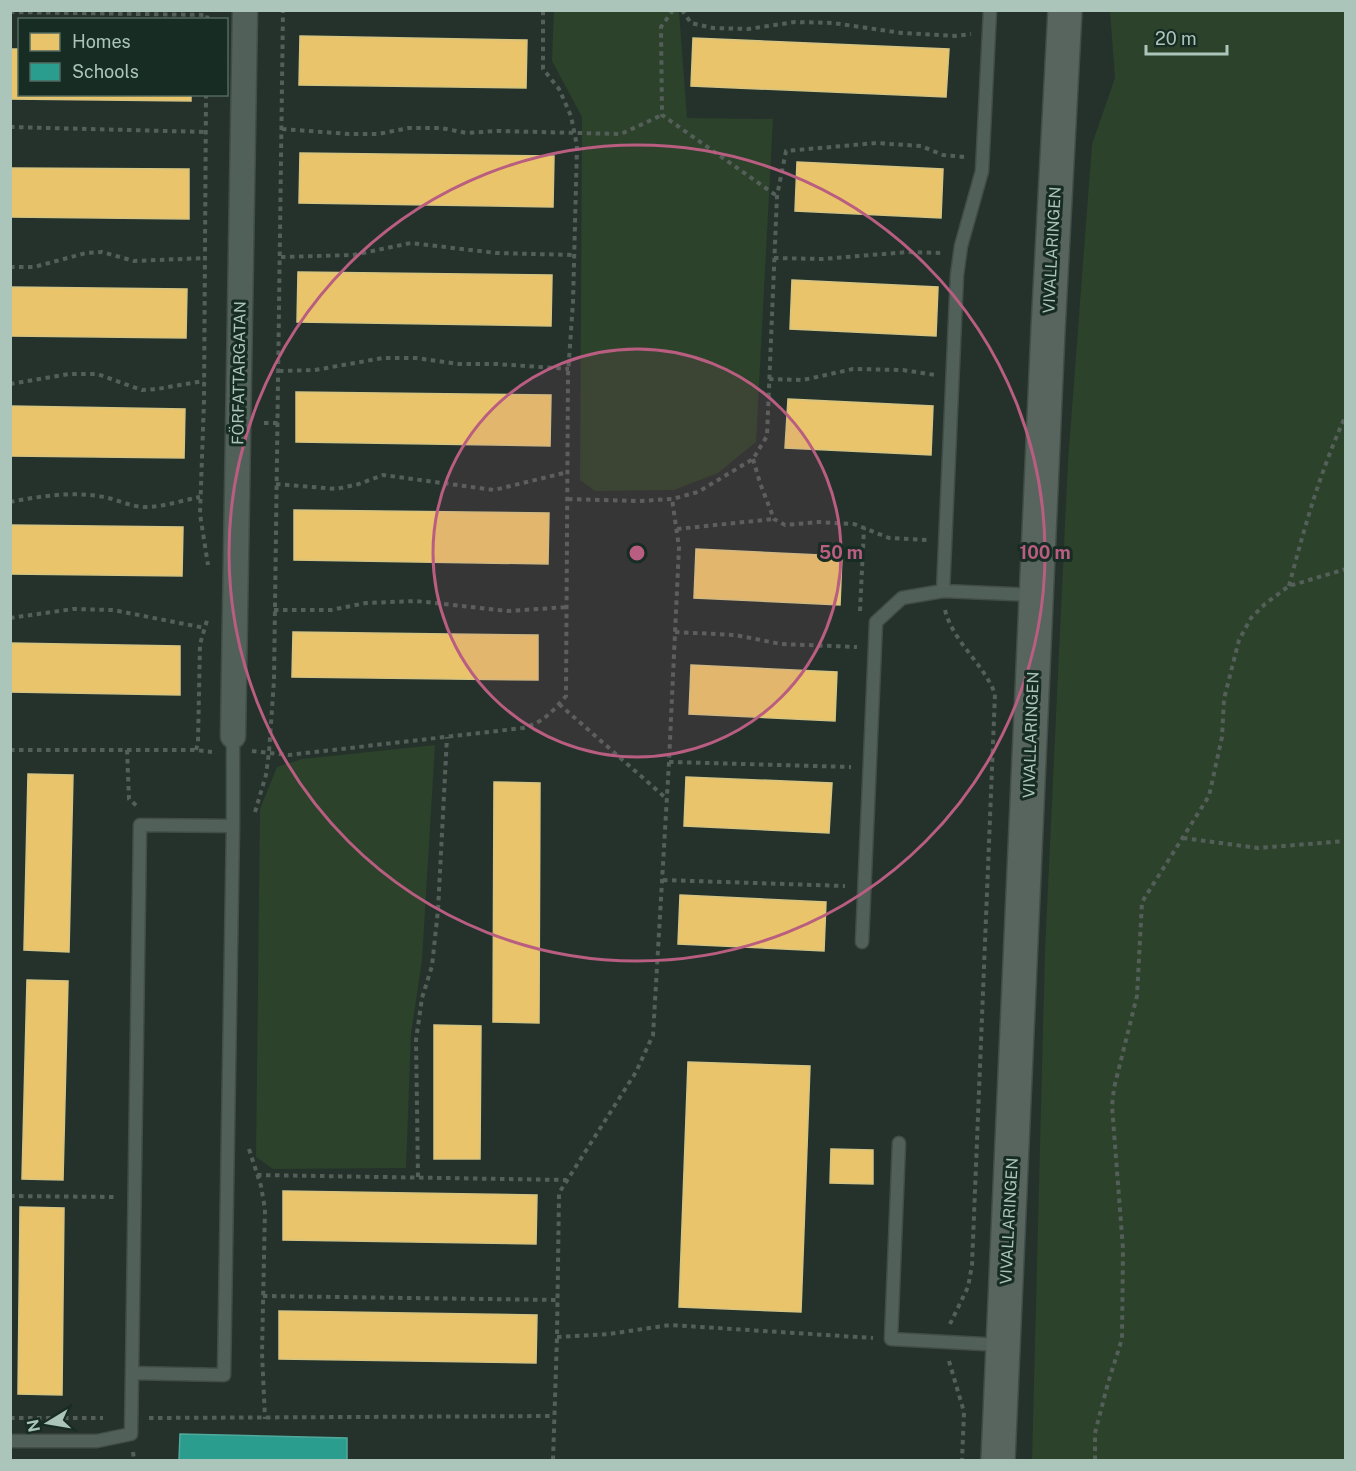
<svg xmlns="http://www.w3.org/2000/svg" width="1356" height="1471" viewBox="0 0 1356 1471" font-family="'Public Sans',sans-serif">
	<rect width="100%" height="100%" fill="#24322b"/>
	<path fill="#2c422a" d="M554 11H679L687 118 773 119 756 442 718 473 674 490 595 491 580 480 582 117 552 61Z
		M1110 11H1345V1460H1032L1045 950 1068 461 1092 144 1115 78Z
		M435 745 422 960 411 1034 406 1168 273 1169 256 1157 260 809 277 767 302 759Z"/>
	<path fill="#e9c46a" stroke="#d6c482" stroke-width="1.5" d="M300 36 527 40 526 88 299 85Z
		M693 38 949 49 946 97 691 86Z
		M10 49H20V94H191V101L10 99Z
		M300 153 554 156 553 207 299 203Z
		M797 162 943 169 941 218 795 211Z
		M10 168 189 169V219L10 217Z
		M298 272 552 275 551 326 297 322Z
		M792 280 938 287 936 336 790 329Z
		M10 287 187 289 186 338 10 336Z
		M296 392 551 395 550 446 296 442Z
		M788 399 933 406 931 455 785 448Z
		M10 406 185 409 184 458 10 456Z
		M294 510 549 513 548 564 294 560Z
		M10 525 183 527 182 576 10 574Z
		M696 549 842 556 840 605 694 598Z
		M293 632 538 635V680L292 677Z
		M10 643 180 646V695L10 692Z
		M691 665 837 672 835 721 689 714Z
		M28 774 73 775 69 952 24 950Z
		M686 777 832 783 829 833 684 826Z
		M494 782 540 783 539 1023 493 1022Z
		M680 895 826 902 824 951 678 944Z
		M27 980 68 981 63 1180 22 1179Z
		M434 1025 481 1026 480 1159H434Z
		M688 1062 810 1066 801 1312 679 1307Z
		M831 1149 873 1150V1184L830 1183Z
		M283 1191 537 1195 536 1244 283 1240Z
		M20 1207 64 1208 62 1395 18 1394Z
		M279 1311 537 1315 536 1363 279 1359Z"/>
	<path fill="#2a9d8f" stroke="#51a99c" stroke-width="1.5" d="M180 1434 347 1438V1460H179Z"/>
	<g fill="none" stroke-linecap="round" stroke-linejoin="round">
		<defs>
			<path id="lane" d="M943 591 957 275 961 246 982 171 990 10
				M233 826 140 825 132 1373 224 1375 233 826V736
				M862 942 876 622 902 598 943 591 1036 595
				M899 1143 891 1339 1002 1345
				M10 1441H97L131 1434 132 1373"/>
			<path id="street" d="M233 736 245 10"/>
			<path id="secondary" d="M998 1460 1048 330 1065 10"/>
		</defs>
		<use href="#lane" stroke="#424d47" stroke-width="15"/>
		<use href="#street" stroke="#424d47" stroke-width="27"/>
		<use href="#secondary" stroke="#424d47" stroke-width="36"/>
		<path stroke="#545f59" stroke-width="4" stroke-dasharray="4.5 4.5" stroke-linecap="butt" d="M673 10 661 27 662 115 777 196
			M682 10 691 23 713 28 748 29 795 22 833 23 902 33 955 36 971 34
			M10 12 208 15
			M207 20 208 10
			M206 94 204 401 200 514 208 565
			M10 127 206 132
			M282 129 349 134H378L409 128H441L467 133 497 131 621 134 662 115
			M281 257 353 255 411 243 496 253 574 255
			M774 258 822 259 908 252 941 253
			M10 267H34L86 253 102 252 134 261 205 258
			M279 371 315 370 383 358H416L459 364H497L569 369
			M769 379 803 380 853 369 903 370 935 375
			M10 384 69 374H97L142 390 157 389 204 381
			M264 423H278
			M753 459 760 483 774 519 785 525 819 522 854 524 889 538 928 540
			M276 484 336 489 359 484 383 475 494 490 568 472
			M568 499 639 501 672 499 698 492 753 459 767 436 777 196 786 151 876 143 921 146 943 155 965 157
			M10 502C41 496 73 491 104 497 119 500 133 508 149 507 166 506 184 500 200 497
			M677 529 774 519
			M1289 586C1305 525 1320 472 1346 415
			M274 610H331L366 603 416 601 508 611 568 607
			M945 610C953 642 984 664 995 694L972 1265 968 1287 950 1324
			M860 611 864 528
			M10 618 73 609 113 610 205 628
			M675 632 735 635 781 644 857 647
			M559 704 667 799
			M10 750H196L212 752
			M127 750 129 799 137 806
			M196 750 198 742 200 644 208 617
			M252 751 289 755 523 728C544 722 552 712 566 696L568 374 573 302 577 146 571 116 559 89 543 69V10
			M669 762 851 767
			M255 812 266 775 269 752 274 680 283 10
			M1183 838 1258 848 1346 841
			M663 880 845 886
			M249 1149 261 1186 265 1209 262 1353 265 1419
			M257 1175 567 1180
			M418 1177 416 1040 422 998 432 966 438 910 447 737
			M10 1196 115 1197
			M263 1296 557 1300
			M557 1337 609 1334 670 1325 873 1338
			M949 1361 964 1412 962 1460
			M10 1418H103
			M149 1418 554 1416
			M133 1452 134 1460
			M553 1460 557 1337 559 1193 636 1072 653 1035 669 762 679 547 672 499
			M1095 1460V1433L1108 1383 1122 1339 1123 1249 1112 1106 1114 1088 1137 996 1142 902 1209 796 1222 737 1224 699 1239 640 1251 618 1265 604 1289 586 1346 569"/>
		<use href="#lane" stroke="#52605a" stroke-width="12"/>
		<use href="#street" stroke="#52605a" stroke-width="24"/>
		<use href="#secondary" stroke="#57655e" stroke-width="33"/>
	</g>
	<circle cx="637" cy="553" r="204" fill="#b95d81" fill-opacity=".12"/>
	<g fill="none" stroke="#b95d81" stroke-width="3">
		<circle cx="637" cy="553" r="204"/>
		<circle cx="637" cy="553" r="408"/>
	</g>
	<g text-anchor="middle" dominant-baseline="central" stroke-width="6" stroke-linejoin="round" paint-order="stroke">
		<g font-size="16" fill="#abc5ba" stroke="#172c23">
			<text transform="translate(1052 250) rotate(-87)">VIVALLARINGEN</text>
			<text transform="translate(239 373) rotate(-89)">FÖRFATTARGATAN</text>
			<text transform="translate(1031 735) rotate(-88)">VIVALLARINGEN</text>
			<text transform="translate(1009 1221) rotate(-87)">VIVALLARINGEN</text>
		</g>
	</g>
	<circle cx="637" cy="553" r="9" fill="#b95d81" stroke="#172c23" stroke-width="3"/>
	<g font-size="18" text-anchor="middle" font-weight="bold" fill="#b95d81" stroke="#172c23" stroke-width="6" stroke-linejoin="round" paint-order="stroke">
		<text x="841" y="559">50 m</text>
		<text x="1045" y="559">100 m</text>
	</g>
	<rect width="1356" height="1471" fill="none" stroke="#abc5ba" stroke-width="24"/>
	<rect x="18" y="18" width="210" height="78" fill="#172c23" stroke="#52695f" stroke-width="1.5"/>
	<rect x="30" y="33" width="30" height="18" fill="#e9c46a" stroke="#52695f" stroke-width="1.5"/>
	<text x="72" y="48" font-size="18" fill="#abc5ba">Homes</text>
	<rect x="30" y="63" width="30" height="18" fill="#2a9d8f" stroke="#52695f" stroke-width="1.5"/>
	<text x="72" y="78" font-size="18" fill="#abc5ba">Schools</text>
	<g transform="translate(48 1423) rotate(259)" stroke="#172c23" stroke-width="4.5" paint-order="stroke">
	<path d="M0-4.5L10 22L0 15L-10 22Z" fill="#abc5ba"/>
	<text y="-9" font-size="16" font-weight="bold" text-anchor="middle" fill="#abc5ba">N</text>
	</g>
	<path d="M1146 45v9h81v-9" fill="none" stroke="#abc5ba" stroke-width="3"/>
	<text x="1155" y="45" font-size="18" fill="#abc5ba" stroke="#172c23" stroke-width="4.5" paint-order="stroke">20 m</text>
</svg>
